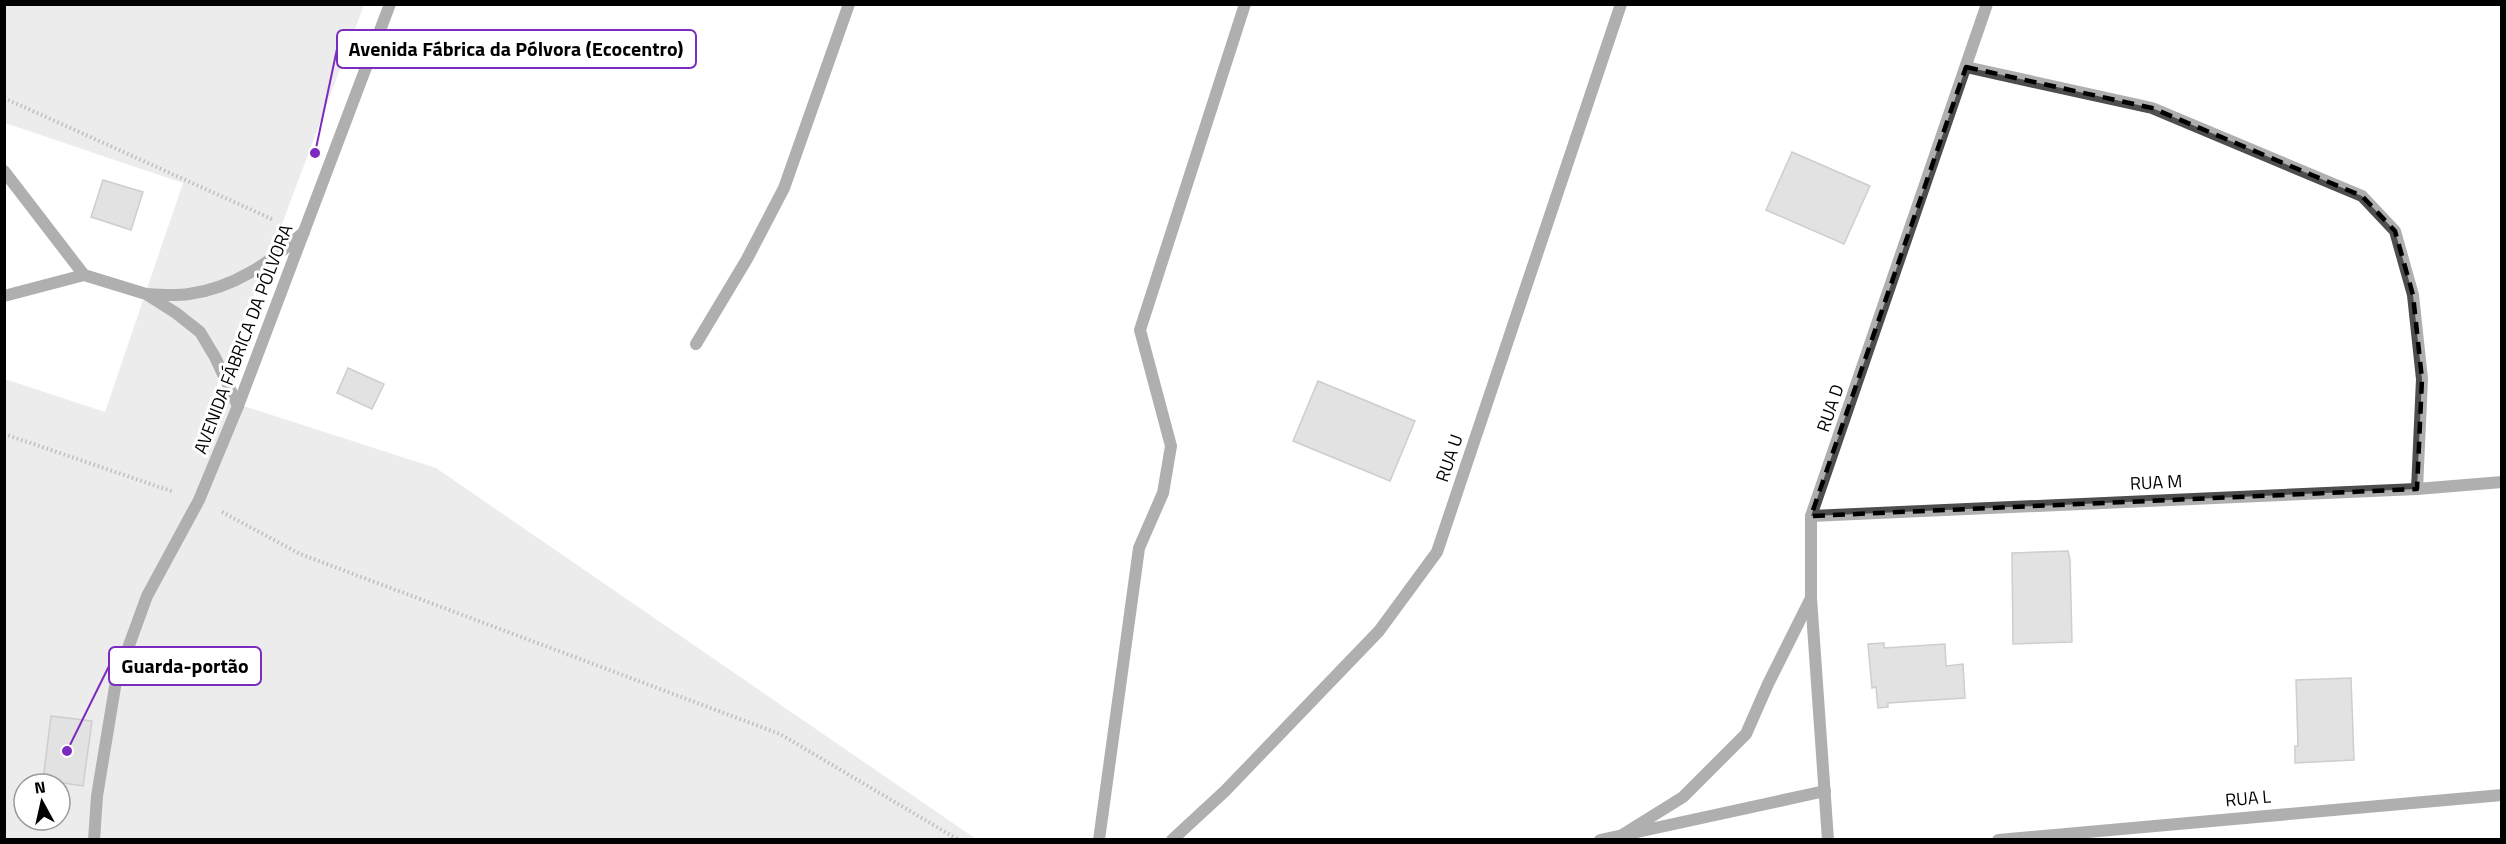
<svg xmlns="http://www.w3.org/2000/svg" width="2506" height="844" viewBox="0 0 2506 844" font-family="'Titillium Web',sans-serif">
	<rect width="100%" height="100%" fill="#fff"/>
	<path fill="#d5d5d5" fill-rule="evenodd" d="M5 5H364L282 224 213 396 436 468 976 839H5V379L105 412 183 183 5 123ZM24 784H60V820H24Z"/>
	<path fill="#bebebe" stroke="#929292" stroke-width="1.5" d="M1792 152 1870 186 1844 244 1766 210Z
		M103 180 143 192 131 230 91 217Z
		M348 368 384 384 372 409 337 393Z
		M1318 381 1415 421 1390 481 1293 441Z
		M2068 551 2070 560 2072 642 2013 644 2012 553Z
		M1884 643V648L1945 644 1946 666 1963 664 1965 698 1888 703V707L1878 708 1876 687 1872 688 1868 644Z
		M2351 678 2354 760 2295 763V746H2298L2296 680Z
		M51 716 92 721 83 786 43 780Z"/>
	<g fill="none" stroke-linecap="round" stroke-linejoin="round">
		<path stroke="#707070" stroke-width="4" stroke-dasharray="1.5 3" stroke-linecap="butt" d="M4 98 274 220
			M4 434 174 492
			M222 512 300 554 780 734 959 840"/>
		<path stroke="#4e4e4e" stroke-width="12" d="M4 171 84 275
			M147 294C161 295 175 296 189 294 234 288 271 262 304 232
			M4 296 84 275 146 294 176 313 200 332 215 357 238 406
			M94 840 97 796 116 681"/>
		<path stroke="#4e4e4e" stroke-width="12" d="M1966 67 2152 108 2362 196 2395 231 2413 295 2422 379 2417 489
			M696 344 747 259 784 188 849 4
			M1811 516 2417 489 2502 482
			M1622 835 1683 797 1746 734 1768 684 1811 598
			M1099 840 1139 548 1163 493 1171 446 1140 330 1245 4
			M1172 840 1225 791 1379 631 1437 552 1621 4
			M1600 840 1825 791
			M1998 840 2502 795"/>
		<path stroke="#4e4e4e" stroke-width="12" d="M116 681 147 596 199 500 238 406 390 4
			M1828 840 1811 598V516L1987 4"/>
	</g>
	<path d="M0 0H2506V844H0ZM1966 67 2152 108 2362 196 2395 231 2413 295 2422 379 2417 489 1811 516Z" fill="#fff" fill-opacity=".55" fill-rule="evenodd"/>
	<path fill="none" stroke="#000" stroke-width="4.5" stroke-dasharray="12 8" stroke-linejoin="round" d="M1966 67 2152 108 2362 196 2395 231 2413 295 2422 379 2417 489 1811 516Z"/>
	<g text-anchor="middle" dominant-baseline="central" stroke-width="6" stroke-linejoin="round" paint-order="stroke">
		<g font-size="18" fill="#000" stroke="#fff">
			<text transform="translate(243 339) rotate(-69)">AVENIDA FÁBRICA DA PÓLVORA</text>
			<text transform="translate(1830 408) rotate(-71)">RUA D</text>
			<text transform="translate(1449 458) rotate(-71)">RUA U</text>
			<text transform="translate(2156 482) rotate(-3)">RUA M</text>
			<text transform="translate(2248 798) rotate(-5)">RUA L</text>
		</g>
	</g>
	<path fill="none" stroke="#7b2cbf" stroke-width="2" d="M315 153L337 49M67 751L109 666"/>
	<g fill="#7b2cbf" stroke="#fff" stroke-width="2">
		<circle cx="315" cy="153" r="6"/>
		<circle cx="67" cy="751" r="6"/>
	</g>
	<g fill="#fff" stroke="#7b2cbf" stroke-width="2">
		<rect x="337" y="30" width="359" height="38" rx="6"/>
		<rect x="109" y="647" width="152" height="38" rx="6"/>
	</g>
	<g font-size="20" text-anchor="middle" font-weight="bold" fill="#000">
		<text x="516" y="56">Avenida Fábrica da Pólvora (Ecocentro)</text>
		<text x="185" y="673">Guarda-portão</text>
	</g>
	<rect width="2506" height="844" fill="none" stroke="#000000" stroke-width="12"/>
	<g transform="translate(42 802) rotate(352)"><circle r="28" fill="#ffffff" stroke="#999999" stroke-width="1.5"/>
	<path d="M0-4.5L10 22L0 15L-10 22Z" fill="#000000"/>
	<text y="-9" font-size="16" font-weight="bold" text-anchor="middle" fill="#000000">N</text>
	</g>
</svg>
